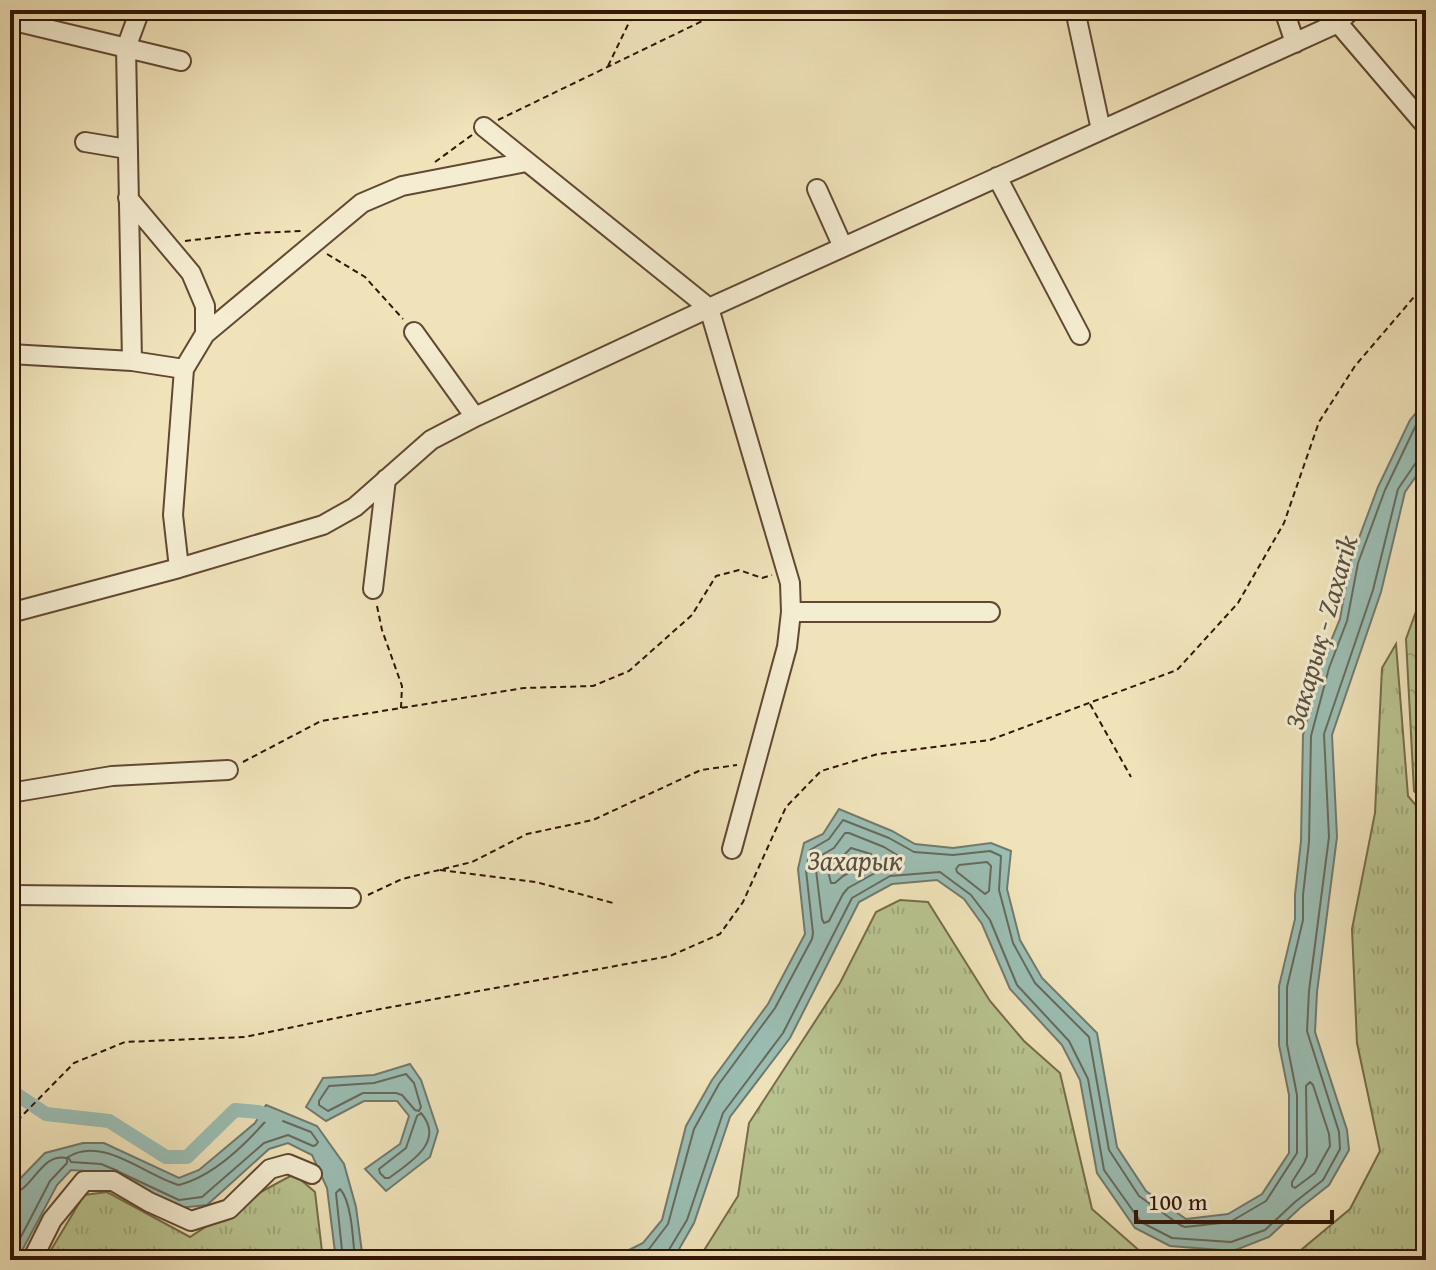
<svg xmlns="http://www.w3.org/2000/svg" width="1436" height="1270" viewBox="0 0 1436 1270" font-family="'Gentium Book Plus',serif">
	<defs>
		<pattern id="grass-tufts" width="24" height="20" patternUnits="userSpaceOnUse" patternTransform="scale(2)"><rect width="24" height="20" fill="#b9c490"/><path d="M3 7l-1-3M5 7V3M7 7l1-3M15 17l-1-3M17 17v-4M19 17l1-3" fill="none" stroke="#a0a87b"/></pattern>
		<pattern id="forest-crowns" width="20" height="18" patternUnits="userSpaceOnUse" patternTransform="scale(2)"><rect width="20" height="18" fill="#b9c490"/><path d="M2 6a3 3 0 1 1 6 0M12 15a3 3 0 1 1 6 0" fill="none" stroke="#a0a87b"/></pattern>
	</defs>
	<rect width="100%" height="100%" fill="#f0e3ba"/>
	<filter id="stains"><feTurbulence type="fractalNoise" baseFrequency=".0025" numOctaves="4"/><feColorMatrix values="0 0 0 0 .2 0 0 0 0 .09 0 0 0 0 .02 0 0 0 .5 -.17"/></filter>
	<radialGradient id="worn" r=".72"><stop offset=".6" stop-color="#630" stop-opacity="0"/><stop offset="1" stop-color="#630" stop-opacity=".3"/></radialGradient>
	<path fill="url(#grass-tufts)" stroke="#756c4a" stroke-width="2" d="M1396 644 1408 796 1426 817V1260H1289L1350 1209 1380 1151 1357 1043 1352 929 1375 813 1382 668Z
		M900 900 928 902 990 1001 1024 1041 1060 1073 1092 1209 1150 1260H698L738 1196 749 1123 840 983 876 912Z
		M294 1174 315 1192 323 1260H45L84 1195 107 1192 190 1237 248 1199Z"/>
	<path fill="url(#forest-crowns)" stroke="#756c4a" stroke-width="2" d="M1426 584V803L1414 791 1406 639Z"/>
	<path fill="#9bbeb4" stroke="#717a6e" stroke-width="2" d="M1426 401V462L1405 492 1381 592 1332 735 1337 837 1317 992 1315 1032 1347 1130 1349 1150 1329 1185 1300 1208 1269 1237 1233 1251 1170 1246 1135 1228 1097 1173 1080 1080 1062 1045 1010 989 982 924 964 899 937 880 892 884 859 902 790 1038 730 1117 694 1223 674 1258 672 1260H609L643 1243 662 1220 686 1126 712 1080 768 1004 805 934 798 869 804 843 823 834 839 809 892 831 915 844 953 848 991 843 1011 851 1007 889 1020 940 1042 978 1097 1033 1117 1147 1146 1191 1186 1219 1228 1214 1262 1194 1289 1153V1095L1279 1045V986L1295 919V895L1301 841 1303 735 1321 665 1340 619 1350 562 1378 487 1410 420Z
		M410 1064 421 1080 438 1131 430 1157 386 1191 365 1169 400 1144 409 1116 397 1101H364L326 1121 306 1107 323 1078 374 1075Z
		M266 1105 317 1126 344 1164 356 1207 363 1260H336L327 1188 312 1155 288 1143 269 1149 207 1205 178 1208 100 1172 71 1170 57 1185 17 1260H10V1189L45 1153 83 1143H104L179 1178 199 1170 255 1123Z"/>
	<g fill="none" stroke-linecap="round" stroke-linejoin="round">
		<path stroke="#666a5c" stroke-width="2" d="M845 833H849L884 847 902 858 904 862 901 865 884 868 848 888 843 894 829 921 824 923 822 919 816 870 820 856 834 848Z
			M851 848 871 854 872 860 843 876 835 883H831L828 871 830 865 842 857Z
			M987 862 991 866 989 891 985 894 957 872 956 869 959 865Z
			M406 1074 414 1083 421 1107 419 1111 415 1110 402 1095 396 1093H363L328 1111 319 1105V1101L329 1086 374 1083Z
			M1310 1082 1313 1085 1329 1134 1330 1146 1315 1173 1295 1188 1292 1186V1182L1304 1163 1307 1156 1306 1086Z
			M421 1113C446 1142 409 1163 389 1178H385L380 1173 379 1169 406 1148 417 1116Z
			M118 1171 101 1164 71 1162 68 1157C102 1135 146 1176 179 1185 214 1176 248 1142 270 1116L311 1132 318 1142 316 1145 313 1146 288 1135 264 1143 202 1197 179 1200 119 1172
			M10 1194C34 1191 40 1152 67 1158V1163L50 1181 12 1254 11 1260
			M343 1260 336 1193 340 1189C352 1202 353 1241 355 1260
			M627 1260 649 1249 668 1224 694 1129 719 1084 775 1008 812 939 813 933 806 870 810 850 829 839 843 820 889 838 914 852 953 855 990 851 1001 856 999 890 1013 943 1035 983 1089 1037 1109 1150 1139 1196 1180 1225 1185 1227 1230 1222 1266 1201 1297 1153V1095L1287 1044V987L1303 920V895L1309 842 1311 736 1329 668 1347 621 1358 563 1385 490 1416 425 1426 413
			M666 1260 667 1253 687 1220 723 1113 783 1033 852 898 890 876 940 872 971 895 990 920 1017 985 1069 1041 1088 1079 1104 1170 1141 1222 1172 1238 1231 1242 1265 1230 1295 1202 1323 1180 1340 1149 1339 1132 1307 1031 1309 991 1329 837 1324 734 1373 590 1398 489 1417 461 1426 458"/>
		<path stroke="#9bbeb4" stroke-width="14" d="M10 1090 46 1114 109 1121 166 1157H187L235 1110 258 1112 276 1118"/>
		<defs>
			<path id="minor" d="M1075 10 1101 130
				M1284 10 1295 43
				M10 20 181 61
				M1338 23 1426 126
				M484 127 709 308 790 583 791 612 787 647 732 849
				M85 142 127 149
				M997 177 1080 335
				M817 189 843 247
				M128 198 191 273 205 306V334
				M414 332 475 417
				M10 354 132 361 184 369 173 515 179 568
				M132 361 126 48 140 10
				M184 369 205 334 362 203 402 186 526 162
				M373 589 386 479
				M791 612H990
				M10 613 179 568 323 525 355 507 431 440 475 417 709 308 1338 23 1351 10
				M10 793 112 776 228 770
				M10 895 351 898
				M32 1260 52 1220 84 1181H113L149 1202 191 1221 229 1209 270 1169 288 1164 312 1174"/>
		</defs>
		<use href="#minor" stroke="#614832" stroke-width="22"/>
		<path stroke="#311505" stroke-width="2" stroke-dasharray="6 4" stroke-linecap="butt" d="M608 66 635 10
			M498 120 725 10
			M435 162 472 135
			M185 241 254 233 302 231
			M327 254 365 277 403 319
			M377 606 382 630 402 686 401 708
			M1090 704 1131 777
			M243 762 321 721 524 688 593 686 629 671 692 615 716 576 739 570 762 578 772 575
			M440 870 536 882 613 903
			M368 895 402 879 472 862 527 834 593 820 701 770 737 765
			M10 1128 74 1063 125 1042 245 1037 375 1010 670 956 720 934 743 902 786 807 821 771 878 754 990 740 1177 670 1238 603 1284 523 1319 422 1355 366 1426 283"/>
		<use href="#minor" stroke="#f5edd2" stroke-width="18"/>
	</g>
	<g text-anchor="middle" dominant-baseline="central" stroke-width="6" stroke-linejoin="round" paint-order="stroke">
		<g font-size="28" font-style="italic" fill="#565042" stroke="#f5edd2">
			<text transform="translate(1320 632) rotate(-74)">Закарық - Zaxarik</text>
			<text x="855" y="859">Захарык</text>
		</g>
	</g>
	<rect width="1436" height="1270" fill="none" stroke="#f0e3ba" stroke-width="40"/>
	<rect x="12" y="12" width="1412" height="1246" fill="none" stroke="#311505" stroke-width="4"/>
	<rect x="20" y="20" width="1396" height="1230" fill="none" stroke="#311505" stroke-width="2"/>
	<path d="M1136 1210v12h196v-12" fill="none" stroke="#311505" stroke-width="4"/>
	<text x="1148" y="1210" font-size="24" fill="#311505" stroke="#f5edd2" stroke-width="6" paint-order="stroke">100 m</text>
	<rect width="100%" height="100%" filter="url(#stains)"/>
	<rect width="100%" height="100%" fill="url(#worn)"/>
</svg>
